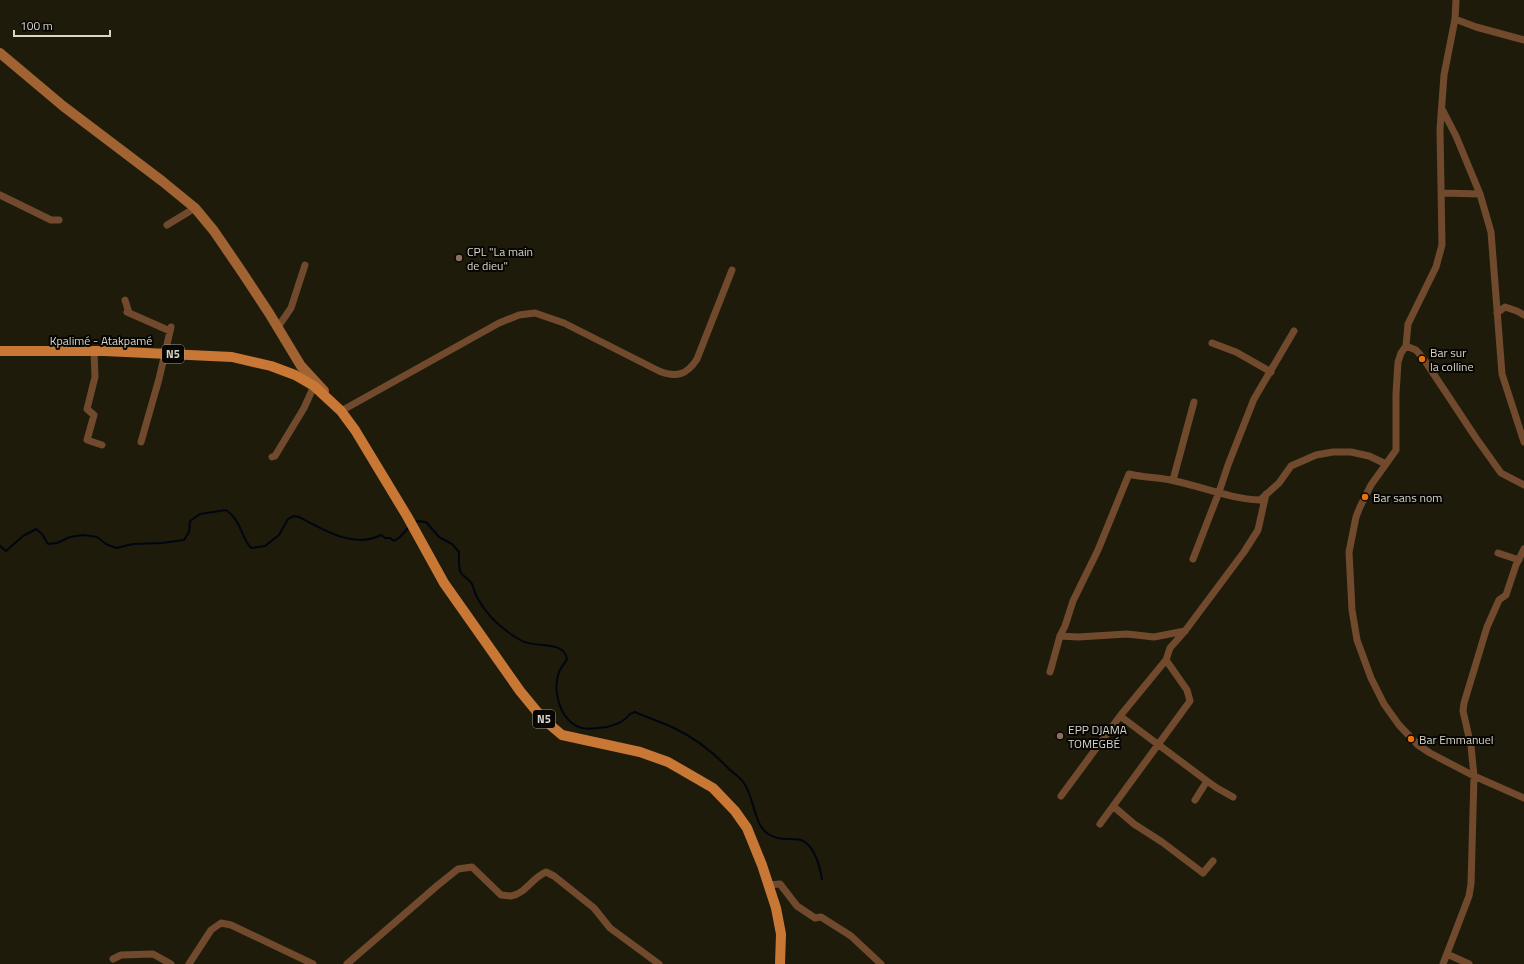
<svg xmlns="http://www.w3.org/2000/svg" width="1524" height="964" viewBox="0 0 1524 964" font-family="'Titillium Web',sans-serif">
	<rect width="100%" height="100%" fill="#1f1b0b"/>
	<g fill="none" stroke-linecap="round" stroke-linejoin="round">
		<path stroke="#000611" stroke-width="2" d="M414 523 417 521 426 522 439 537 452 544 459 552C459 559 458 568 461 573 464 577 470 580 472 584 474 589 475 594 478 599 488 617 504 631 522 641 535 648 564 640 567 659 565 663 561 667 559 672 552 691 560 722 582 728 589 730 600 728 607 727 617 724 624 722 630 714L635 712C648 718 662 722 674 728 695 738 712 751 728 768 733 773 740 777 744 783 754 797 754 825 768 834 779 841 790 838 801 840 814 844 820 867 822 879
			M0 546 6 551 23 536 36 529 42 534 48 544 57 543 70 537 83 535 97 537 106 544 116 548 133 544 162 543 184 540 189 532 190 521 200 514 226 510C241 520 240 535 251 548L265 546 279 535 288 519 294 516 299 517C324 530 354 549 381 535L385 538H390L394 541 400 537 409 527"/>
		<path stroke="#714a2d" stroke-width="7" d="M1456 0 1455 19 1444 75 1440 129 1442 245 1436 267 1408 324 1406 346 1401 353 1398 362 1396 394V450L1371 485 1360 507 1356 517 1349 552 1352 610 1357 640 1371 678 1384 704 1399 725 1418 745 1430 753 1474 776 1524 798
			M1455 19 1476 27 1524 40
			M1442 109 1456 136 1480 194 1491 232 1502 374 1524 442
			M1442 193 1480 194
			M0 195 51 220H59
			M167 225 195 208
			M125 300 129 313
			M127 312 170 331
			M1497 313 1505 307 1517 311 1524 315
			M278 327 291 308 305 265
			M1212 343 1236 352 1271 372
			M1406 346 1416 350 1423 358 1476 438 1501 473 1524 485
			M94 351 95 377 87 409 94 415 87 440 102 445
			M341 411 499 323 519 315 535 313 564 323 659 371C676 378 687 375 697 359L732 270
			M141 442 159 379 171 327
			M272 457 275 456 304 408 314 386
			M1173 480 1194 402
			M1498 553 1519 560
			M1193 559 1219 492 1228 465 1254 399 1294 331
			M1060 636 1078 637 1127 634 1154 637 1185 631
			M1050 672 1060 636 1065 626 1073 601 1098 550 1129 474C1145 478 1160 477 1175 481 1203 487 1231 499 1260 500L1279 483 1291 466 1316 455 1333 452H1351L1369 456 1386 464
			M1120 716 1207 781 1195 800
			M1207 781 1217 788 1233 797
			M1061 796 1120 716 1166 660 1170 648 1185 631 1244 552 1258 530 1266 494
			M1113 806 1134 824 1162 842 1203 873 1213 861
			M1100 824 1190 701 1187 690 1166 660
			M768 885 780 884 797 906 815 918 821 917 851 936 881 964
			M1447 954 1469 964
			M113 959 121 955 153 954 171 964
			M189 964 211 930 221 923 231 925 313 964
			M347 964 438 885 458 869 472 867 501 895C504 895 508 896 511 896 525 894 533 877 546 872L554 876 594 908 610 928 659 964
			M1443 964 1469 896 1471 884 1474 776 1471 746 1463 711 1464 703 1487 627 1499 600 1506 595 1516 565 1524 549"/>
		<path stroke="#a26332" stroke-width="10" d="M0 53 63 106 162 181 195 208 214 231 242 272 269 313 301 366 324 391"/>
		<path stroke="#c87735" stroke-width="10" d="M0 351H104L232 357 271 366 295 375 314 386 341 411 355 430 407 516 444 583 520 691 543 719 562 735 640 752 668 762 713 788 735 811 747 828 762 865 776 908 781 934 780 964"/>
	</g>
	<g fill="#8d6e63" stroke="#070602" stroke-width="1.5">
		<circle cx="459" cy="258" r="4"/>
		<circle cx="1060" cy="736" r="4"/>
	</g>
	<g fill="#e8710a" stroke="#070602" stroke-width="1.5">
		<circle cx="1422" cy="359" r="4"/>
		<circle cx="1365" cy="497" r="4"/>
		<circle cx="1411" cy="739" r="4"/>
	</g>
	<g text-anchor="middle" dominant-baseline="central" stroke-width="4" stroke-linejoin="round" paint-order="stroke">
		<g fill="#070602" stroke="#99978f" stroke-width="1">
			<rect x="162" y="345" width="22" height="18" rx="3"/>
			<rect x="533" y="710" width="22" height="18" rx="3"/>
		</g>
		<g font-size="11" font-weight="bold" fill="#d8d5cb">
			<text x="173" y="354">N5</text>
			<text x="544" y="719">N5</text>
		</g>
		<g font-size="12" fill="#d8d5cb" stroke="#070602" text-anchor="start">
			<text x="467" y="251">CPL "La main<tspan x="467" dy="14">de dieu"</tspan></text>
			<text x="1430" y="352">Bar sur<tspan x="1430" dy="14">la colline</tspan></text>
			<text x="1373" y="497">Bar sans nom</text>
			<text x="1068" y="729">EPP DJAMA<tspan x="1068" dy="14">TOMEGBÉ</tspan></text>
			<text x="1419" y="739">Bar Emmanuel</text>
		</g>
		<g font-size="12" fill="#d8d5cb" stroke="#070602">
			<text x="101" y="340">Kpalimé - Atakpamé</text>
		</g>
	</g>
	<path d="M14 30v6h96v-6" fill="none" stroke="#d8d5cb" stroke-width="2"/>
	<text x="20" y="30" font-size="12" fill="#d8d5cb" stroke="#070602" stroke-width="3" paint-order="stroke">100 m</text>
</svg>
